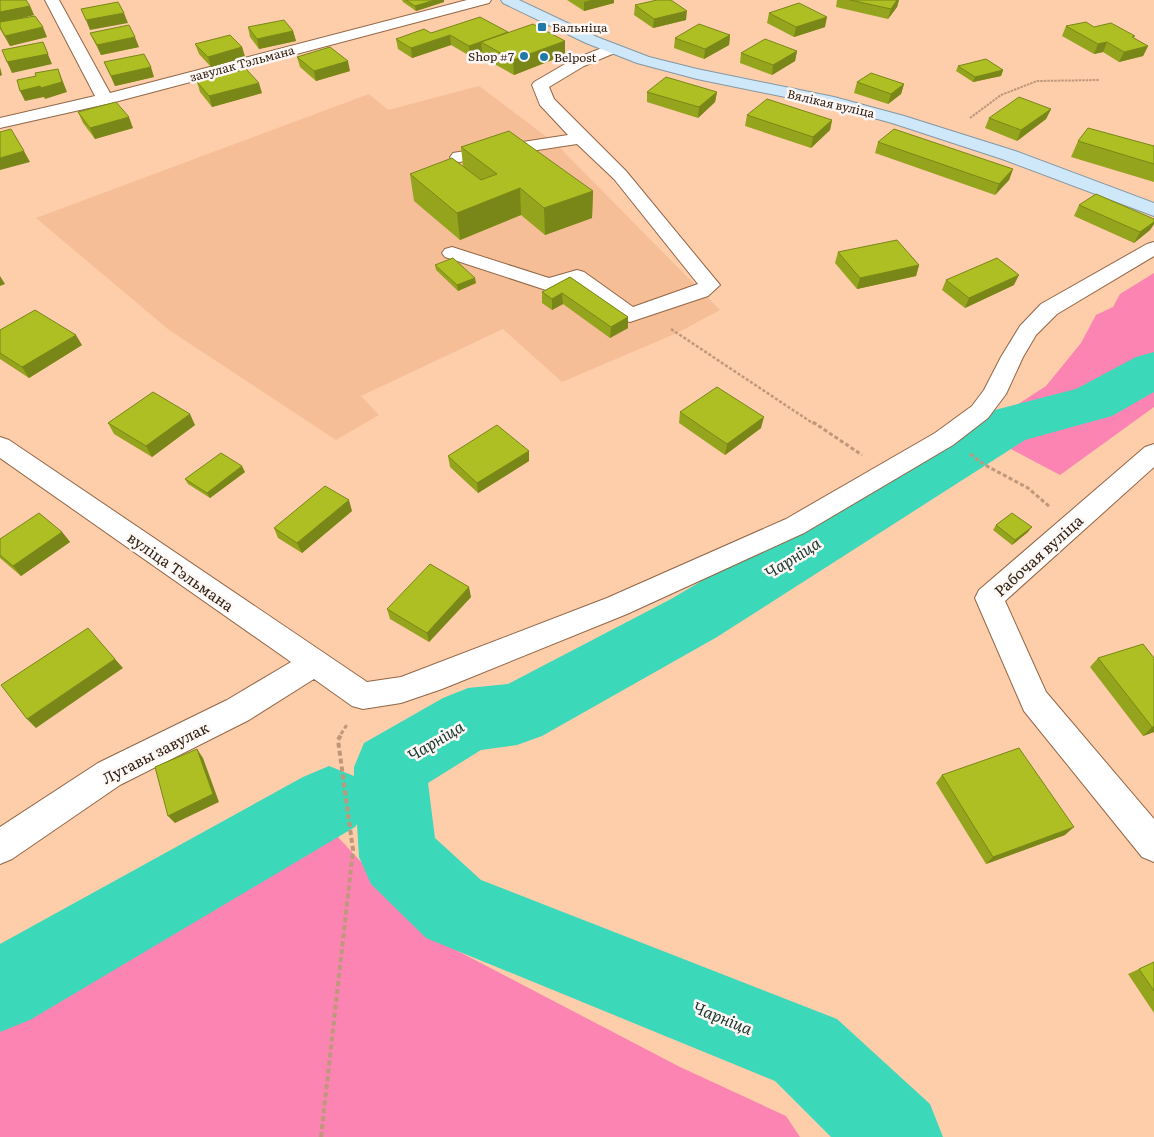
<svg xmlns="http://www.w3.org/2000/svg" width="1154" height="1137" viewBox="0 0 1154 1137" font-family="Literata,serif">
	<rect width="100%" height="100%" fill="#fecdaa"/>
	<path fill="#f6be97" d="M479 86 556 144 720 310 677 333 562 382 503 329 361 396 379 415 336 440 169 330 36 218 369 94 388 110Z"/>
	<path fill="#fb84b3" d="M1154 273V407L1060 475 977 431 1046 386 1081 343 1096 315 1113 307 1120 294Z
		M310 807 431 937 680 1067 786 1116 800 1137H0V1006Z"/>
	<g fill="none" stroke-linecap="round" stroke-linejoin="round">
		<path fill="#3cd8ba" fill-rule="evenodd" d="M1154 352V392L1112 416 1025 440 717 637 542 736 517 745 481 750 428 783 435 838 481 880 837 1019 930 1104 943 1137H831L775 1081 426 938 371 884 359 857 357 824 355 827 30 1020 0 1032V944L303 777 329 766 354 776V767L364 743 443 698 468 688 508 684 671 599 987 412 1076 389 1136 357Z"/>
		<defs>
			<path id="minor" d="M45 0H59L110 93 467 0H491L489 3 111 103 0 128V118L95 96Z
				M612 44 617 46 620 49 617 52 584 66 549 87 554 99 626 171 720 285 708 296 630 322 622 320 574 284 549 291 445 257 442 253 445 249 452 247 549 278 577 270 584 272 633 307 698 284 614 179 577 144 459 162 453 161 450 157 453 153 459 152 568 135 540 105 532 85 534 82 572 60Z
				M1154 242V256L1057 314 1036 335 1023 357 1006 394 988 418 953 445 804 533 627 614 442 689 401 703 363 709 352 706 314 679 249 720 120 785 12 859 0 864V827L98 763 227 700 291 662 0 458V437L9 440 367 682 401 677 607 598 786 519 935 433 972 406 984 390 1001 357 1020 326 1041 304 1147 244Z
				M1154 444V467L1005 601 1046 692 1154 819V862L1142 857 1024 711 975 598 979 590 1145 447Z"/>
			<path id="major" d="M501 0H519L597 37 649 57 697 69 834 97 904 116 1015 151 1154 203V216L1002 159 892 123 834 107 697 79 637 63 586 43 503 3Z"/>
		</defs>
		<use href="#minor" stroke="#916646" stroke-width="2"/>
		<use href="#major" stroke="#8297a4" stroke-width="2"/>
		<path stroke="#bf977b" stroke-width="2" stroke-dasharray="2.5 1" stroke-linecap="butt" d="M970 118 1001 95 1037 81 1099 80"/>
		<path stroke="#bf977b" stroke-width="2.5" stroke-dasharray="3 2" stroke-linecap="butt" d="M671 329 814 424"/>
		<path stroke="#bf977b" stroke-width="3" stroke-dasharray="4 2.5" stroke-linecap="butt" d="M813 422 862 455
			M970 454 985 465 1028 488 1050 507
			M341 734 348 723"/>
		<path stroke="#bf977b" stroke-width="4" stroke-dasharray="5 3" stroke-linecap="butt" d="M321 1137 353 850 338 740 342 733"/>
		<use href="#minor" fill="#fff" fill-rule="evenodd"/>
		<use href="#major" fill="#cfe8f9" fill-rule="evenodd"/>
	</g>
	<path fill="#95a41d" d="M0 0 30 6 34 15 22 18 47 37 10 46 0 29Z
		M402 0H444V2L416 11 403 2Z
		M567 0H614V3L584 11Z
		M837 0H899L897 7 888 19 836 7Z
		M635 5 686 20 653 28 634 15Z
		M769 13 825 27 794 37 767 23Z
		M1066 26 1094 27 1134 38 1148 46 1143 56 1119 62 1103 52 1094 54 1062 36Z
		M248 27 293 31 296 41 259 49 250 37Z
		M508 32 565 41V55L514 75 482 57V52L470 56 451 45 412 58 398 49 396 39 431 33Z
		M90 33 139 47 101 55Z
		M730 35 729 45 704 59 674 48 675 38Z
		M195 44 242 47 245 57 211 67 199 54Z
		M797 51 795 61 772 75 740 63 741 53Z
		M297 57 350 71 316 81 300 67Z
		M104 62 154 77 115 86Z
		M958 66 1003 70 1001 76 973 82 956 71Z
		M197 82 262 93 212 107 200 92Z
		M857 82 904 84 901 94 888 104 854 93Z
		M647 92H717L715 102 698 118 647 102Z
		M1051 109 1046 119 1017 141 985 128 989 118Z
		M78 112 133 128 95 139 83 123Z
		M747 115 832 120 830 130 811 148 745 126Z
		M1078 141 1154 146V182L1071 157Z
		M878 142 1013 169 1009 180 995 195 875 153Z
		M461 147 593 191 592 218 545 235 521 215 460 240 414 201 410 174 463 166Z
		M1079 205 1154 219V224L1150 230 1134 243 1074 216Z
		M838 252 919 265 916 276 857 289 835 263Z
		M435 265 476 283 458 291 436 270Z
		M570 277 628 317V328L610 338 563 304 552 310 542 303V292Z
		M946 280 1014 285 965 308 942 290Z
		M0 330 82 345 29 378 0 359Z
		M680 412 761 428 725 455 679 423Z
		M108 423 195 425 152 457 114 434Z
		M529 451V461L478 493 450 467 448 456Z
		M245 472 210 498 188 484 185 479Z
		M352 511 302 553 278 538 274 528Z
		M996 525 1028 532 1012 545 993 530Z
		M62 532 70 542 21 576 0 558V539Z
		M471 597 429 642 390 619 387 609Z
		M1098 658H1154V732L1143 736 1090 667Z
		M942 775 1065 835 986 864 936 783Z
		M1154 962V1013L1128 974Z"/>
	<path fill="#798618" d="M435 0H444V2L416 11 415 6Z
		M591 0H614V3L584 11V2Z
		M897 0H899L897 7 888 19 891 9Z
		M30 6 34 15 0 23V12Z
		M687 11 686 20 653 28 654 19Z
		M124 13 128 23 90 30 86 20Z
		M827 17 825 27 794 37 796 27Z
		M43 27 47 37 10 46 5 36Z
		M293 31 296 41 259 49 257 39Z
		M508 33 481 42 482 52 470 56 469 46Z
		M450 35 451 45 412 58 411 48Z
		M730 35 729 45 704 59 705 49Z
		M135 37 139 47 101 55 97 45Z
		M565 41V55L514 75 513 60Z
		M43 42 52 64 12 73 7 62Z
		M1107 42 1103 52 1094 54 1098 44Z
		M1148 46 1143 56 1119 62 1124 52Z
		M242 47 245 57 211 67 208 57Z
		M797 51 795 61 772 75 773 65Z
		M348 61 350 71 316 81 314 71Z
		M0 67 2 75 0 76Z
		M151 67 154 77 115 86 111 76Z
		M58 69 67 92 45 99 44 97 25 101 20 91Z
		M1003 70 1001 76 973 82 975 77Z
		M259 83 262 93 212 107 209 96Z
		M904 84 901 94 888 104 891 94Z
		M717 92 715 102 698 118 699 107Z
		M1051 109 1046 119 1017 141 1021 130Z
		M129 117 133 128 95 139 90 128Z
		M832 120 830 130 811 148 813 137Z
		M24 151 30 162 0 170V158Z
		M1013 169 1009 180 995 195 999 184Z
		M520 188 521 215 460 240 457 213Z
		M593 191 592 218 545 235 544 208Z
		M1154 222V224L1150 230 1134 243 1140 232Z
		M919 265 916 276 857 289 860 278Z
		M1019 275 1014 285 965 308 969 298Z
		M0 276 5 284 0 286Z
		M475 278 476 283 458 291 457 285Z
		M562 293 563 304 552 310V299Z
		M628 317V328L610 338 611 327Z
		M76 335 82 345 29 378 22 367Z
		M190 414 195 425 152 457 146 446Z
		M764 417 761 428 725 455 727 444Z
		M529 451V461L478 493 477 483Z
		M242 466 245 472 210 498 207 493Z
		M349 500 352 511 302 553 297 543Z
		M1032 527 1028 532 1012 545 1015 540Z
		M62 532 70 542 21 576 13 566Z
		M469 587 471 597 429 642 427 633Z
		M115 659 123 668 36 728 27 719Z
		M1152 727H1154V732L1143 736Z
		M197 749 203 758 219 802 175 823 168 816Z
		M1074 827 1065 835 986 864 993 857Z"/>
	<path fill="#adbf22" stroke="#798618" d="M0 0H26L30 6 0 12Z
		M406 0H435L415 6Z
		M657 0H671L687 11 654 19 635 5Z
		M850 0H897L891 9Z
		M118 2 124 13 86 20 81 9Z
		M799 3 827 17 796 27 769 13Z
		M35 16 43 27 5 36 0 27V22Z
		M480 17 508 32 469 46 450 35 411 48 396 39 424 29 431 33Z
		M284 20 293 31 257 39 248 27Z
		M1086 22 1094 27 1111 23 1135 36 1132 37 1148 46 1124 52 1107 42 1098 44 1066 26Z
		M533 24 565 41 513 60 481 42Z
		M699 24 730 35 705 49 675 38Z
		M129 25 135 37 97 45 90 33Z
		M230 35 242 47 208 57 195 44Z
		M765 39 797 51 773 65 741 53Z
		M43 42 48 54 7 62 2 50Z
		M330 47 348 61 314 71 297 57Z
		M144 54 151 67 111 76 104 62Z
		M986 59 1003 70 975 77 958 66Z
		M58 69 62 82 41 88 40 86 20 91 17 80 36 76 35 73Z
		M246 69 259 83 209 96 197 82Z
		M871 73 904 84 891 94 857 82Z
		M666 77 717 92 699 107 647 92Z
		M1019 97 1051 109 1021 130 989 118Z
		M767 99 832 120 813 137 747 115Z
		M116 102 129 117 90 128 78 112Z
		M1088 128 1154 146V164L1078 141Z
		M11 129 24 151 0 158V132Z
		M894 129 1013 169 999 184 878 142Z
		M509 131 593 191 544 208 520 188 457 213 410 174 452 158 481 180 497 174 461 147Z
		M1096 194 1154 219V222L1140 232 1079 205Z
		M897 240 919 265 860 278 838 252Z
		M453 258 475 278 457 285 435 265Z
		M997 258 1019 275 969 298 946 280Z
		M570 277 628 317 611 327 562 293 552 299 542 292Z
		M35 310 76 335 22 367 0 353V330Z
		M717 387 764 417 727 444 680 412Z
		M153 392 190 414 146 446 108 423Z
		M497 425 529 451 477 483 448 456Z
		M221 453 242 466 207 493 185 479Z
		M325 486 349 500 297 543 274 528Z
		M39 513 62 532 13 566 0 555V539Z
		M1012 513 1032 527 1015 540 996 525Z
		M430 564 469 587 427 633 387 609Z
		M88 628 115 659 27 719 1 685Z
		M1143 644 1154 658V727H1152L1098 658Z
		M1019 748 1074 827 993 857 942 775Z
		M197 749 213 794 168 816 155 767Z
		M1154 962V991L1139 969Z"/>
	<g fill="#1f7aa8" stroke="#fdf8f5" stroke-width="2">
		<rect x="537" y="22" width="10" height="10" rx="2.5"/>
		<circle cx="524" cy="56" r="5"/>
		<circle cx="544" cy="57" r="5"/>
	</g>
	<g text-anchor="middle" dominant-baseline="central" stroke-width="5" stroke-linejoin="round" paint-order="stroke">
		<g font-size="12" fill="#2e1c0f" stroke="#fdf8f5" text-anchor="start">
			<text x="552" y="27">Бальніца</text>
			<text x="514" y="56" text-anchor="end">Shop #7</text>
			<text x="554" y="57">Belpost</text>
		</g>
		<g font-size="12" fill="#2e1c0f" stroke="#fdf8f5">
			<text transform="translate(242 63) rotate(-15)">завулак Тэльмана</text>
			<text transform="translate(831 103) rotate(13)">Вялікая вуліца</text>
		</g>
		<g font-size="15" fill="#2e1c0f" stroke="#fdf8f5">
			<text transform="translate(1038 555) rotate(-42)">Рабочая вуліца</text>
			<text transform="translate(181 571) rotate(35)">вуліца Тэльмана</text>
			<text transform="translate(155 752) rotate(-27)">Лугавы завулак</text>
		</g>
		<g font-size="16" font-style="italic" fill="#183730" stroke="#fdf8f5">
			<text transform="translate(792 557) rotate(-32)">Чарніца</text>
			<text transform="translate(435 740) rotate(-31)">Чарніца</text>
			<text transform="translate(723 1017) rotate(22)">Чарніца</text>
		</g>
	</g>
</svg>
